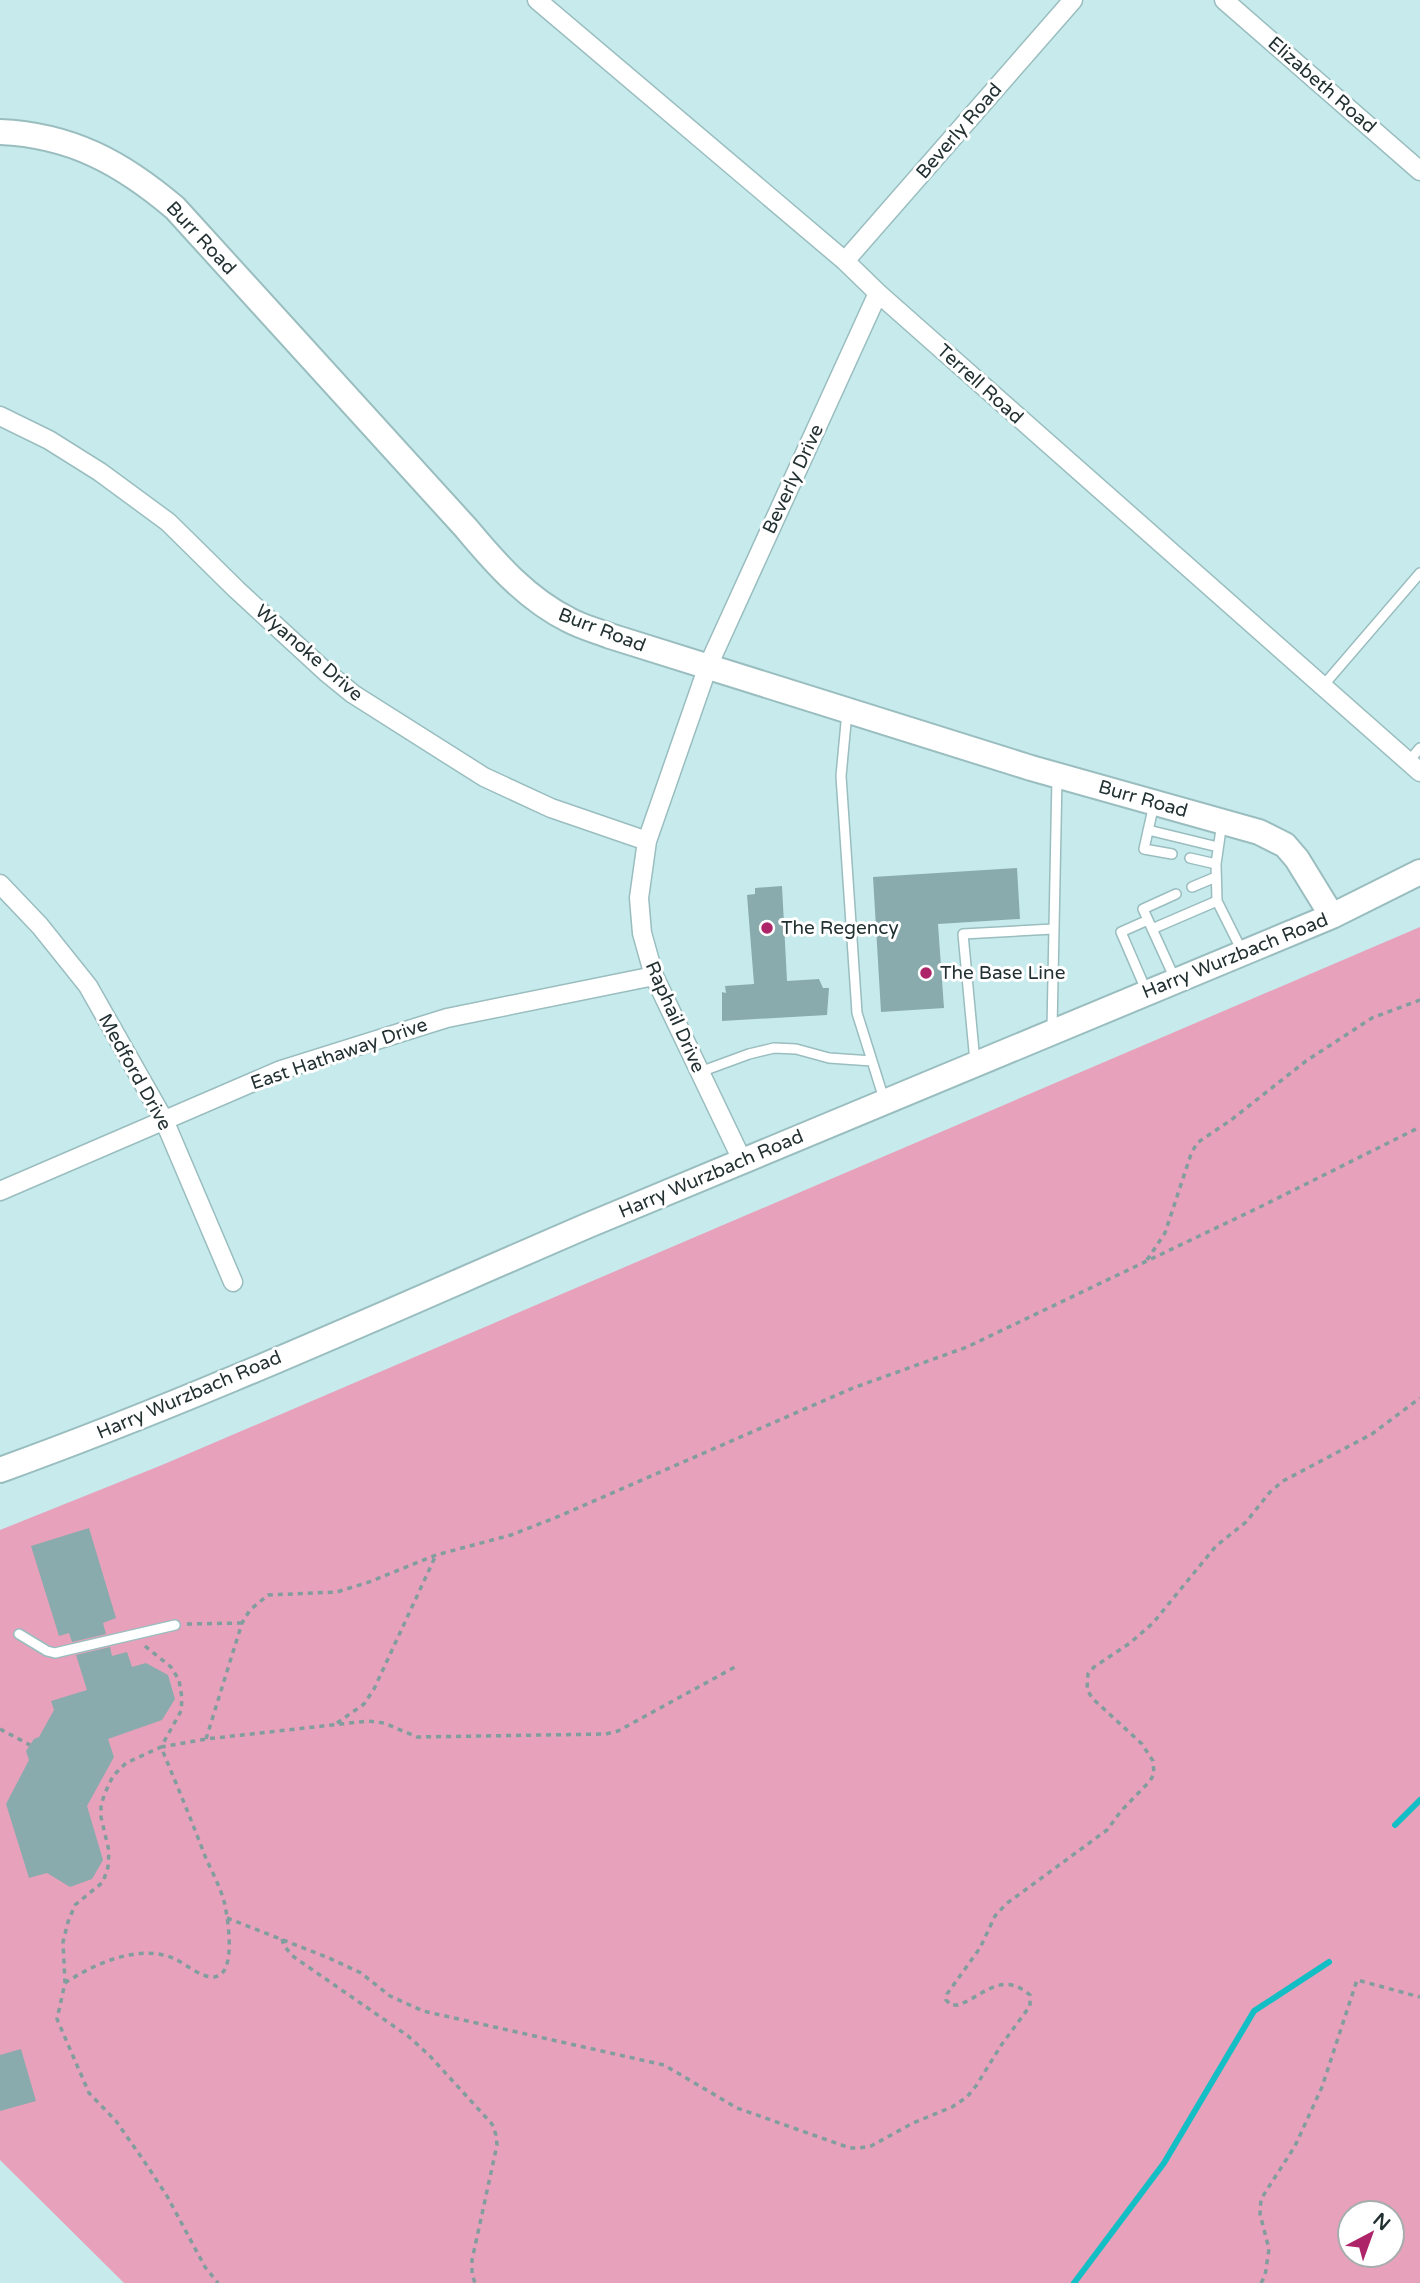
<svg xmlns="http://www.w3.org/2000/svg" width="1420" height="2283" viewBox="0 0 1420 2283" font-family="'Varela Round',sans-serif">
	<rect width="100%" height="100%" fill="#c7ebed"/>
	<path fill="#e7a1ba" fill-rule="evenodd" d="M1420 927V2283H124L0 2160V1530L162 1465ZM1350 2213H1392V2255H1350Z"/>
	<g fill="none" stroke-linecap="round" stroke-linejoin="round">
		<path stroke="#14bec5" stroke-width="6" d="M1395 1825 1420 1800
			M1074 2283 1164 2163 1254 2011 1329 1962"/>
	</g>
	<path fill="#89abad" d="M1017 868 1020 919 938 924 944 1008 881 1012 873 877Z
		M782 886 787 981 819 979 823 988H829L827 1015 722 1021V992L726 993 725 986 754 984 747 895 755 894V888Z
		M89 1528 116 1618 103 1623 106 1634 72 1642 69 1633 59 1636 31 1546Z
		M110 1647 112 1656 127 1652 132 1667 146 1663 168 1675 175 1699 162 1720 108 1739 114 1757 87 1806 103 1860 92 1879 70 1887 47 1873 29 1878 6 1804 29 1760 26 1751 34 1739 39 1737 54 1710 51 1701 87 1690 76 1655Z
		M21 2049 36 2101 0 2111V2055Z"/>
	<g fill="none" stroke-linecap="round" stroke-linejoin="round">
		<defs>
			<path id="lane" d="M1322 687 1420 573
				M847 712 841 776 857 1013 884 1099
				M1408 762 1420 748
				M1154 804 1144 849 1172 854
				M1148 830 1218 847
				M1190 858 1216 864 1222 822
				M1216 864 1217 901 1242 951
				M1192 887 1216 877
				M1152 929 1217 901
				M1175 979 1143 909 1176 894
				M1146 990 1121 932 1148 920
				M1052 1029 1057 777
				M975 1062 963 934 1053 929
				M700 1072 749 1054 774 1048 796 1049 829 1058 872 1061
				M19 1634 47 1651 55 1653 175 1625"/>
			<path id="street" d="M537 0 845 261 878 293 1420 772
				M1224 0 1420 171
				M845 261 1073 0
				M0 416 49 440 100 472 168 522 237 590 326 672 353 694 484 777 551 808 647 841
				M0 884 40 926 88 986 164 1120 233 1282
				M742 1160 654 976 642 933 639 898 647 841 708 666 878 293
				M0 1191 281 1070 447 1018 654 976"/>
			<path id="secondary" d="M0 132C71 135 122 163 175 208L466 528C496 564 527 599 569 620 582 627 597 631 610 636L1031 768 1259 832 1285 845 1297 859 1332 916
				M0 1470C200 1398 394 1309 589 1225 836 1120 1084 1018 1332 916L1420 872"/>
		</defs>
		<use href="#lane" stroke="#9abdbf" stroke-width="12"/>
		<use href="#street" stroke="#9abdbf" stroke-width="21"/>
		<use href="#secondary" stroke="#9abdbf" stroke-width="28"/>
		<path stroke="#829d9e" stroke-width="3.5" stroke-dasharray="5 5" stroke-linecap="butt" d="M1147 1260 1165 1233 1191 1154 1197 1143 1231 1120 1306 1061 1372 1018 1420 1000
			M187 1624 242 1623
			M145 1646 171 1667 179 1680 182 1698 181 1711 161 1747 126 1763 113 1776 105 1793 101 1805V1817L109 1851 108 1867 103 1882 75 1905 68 1922 63 1942 65 1983 57 2019 89 2093 116 2121 144 2161 167 2196 205 2267 218 2283
			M337 1723 364 1704 374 1689 436 1555
			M0 1729 30 1745
			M206 1739 242 1623 250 1610 268 1595 337 1592 369 1582 436 1555 511 1535 557 1517 853 1388 967 1347 1262 1206 1420 1127
			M227 1918 329 1958 361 1973 390 1996 423 2011 664 2065 737 2108 850 2148H859L871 2146 913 2123 952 2107 967 2097 976 2086 1002 2044 1030 2006V1995C1001 1970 984 1996 958 2005H951L946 2000 947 1994 980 1948 995 1916 1006 1904 1107 1830 1121 1811 1150 1781 1154 1774 1153 1761 1142 1744 1092 1698 1087 1689 1088 1674 1094 1667 1130 1643 1153 1623 1216 1546 1246 1522 1270 1492 1283 1481 1372 1434 1420 1398
			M282 1939 284 1946 294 1957 408 2036 429 2055 492 2124 496 2135 497 2145 472 2260V2274L475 2283
			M65 1983C95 1963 141 1943 175 1959 186 1964 201 1978 214 1977 237 1975 228 1921 225 1905 221 1888 212 1872 205 1856 191 1819 176 1783 161 1747L206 1739 368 1721 384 1723 417 1737 606 1734 618 1731 735 1667
			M1261 2283 1265 2276 1269 2249 1260 2214 1261 2199 1295 2146 1322 2087 1357 1980 1420 1997"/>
		<use href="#lane" stroke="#fff" stroke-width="9"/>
		<use href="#street" stroke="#fff" stroke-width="18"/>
		<use href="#secondary" stroke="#fff" stroke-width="24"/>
	</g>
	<g fill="#ad2468" stroke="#fff" stroke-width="2.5">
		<circle cx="767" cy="928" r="7"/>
		<circle cx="926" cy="973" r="7"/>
	</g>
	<g text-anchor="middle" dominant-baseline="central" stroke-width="6" stroke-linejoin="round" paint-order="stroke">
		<g font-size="19" fill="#233132" stroke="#fff">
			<text transform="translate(1322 85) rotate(41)">Elizabeth Road</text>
			<text transform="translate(959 131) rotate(-49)">Beverly Road</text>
			<text transform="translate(201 238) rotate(47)">Burr Road</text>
			<text transform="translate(980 384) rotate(42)">Terrell Road</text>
			<text transform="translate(793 479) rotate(-65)">Beverly Drive</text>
			<text transform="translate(602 630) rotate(21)">Burr Road</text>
			<text transform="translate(309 653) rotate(41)">Wyanoke Drive</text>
			<text transform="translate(1143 799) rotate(16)">Burr Road</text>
			<text transform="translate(1235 956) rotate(-22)">Harry Wurzbach Road</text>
			<text transform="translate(675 1017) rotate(66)">Raphail Drive</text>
			<text transform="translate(339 1054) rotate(-19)">East Hathaway Drive</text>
			<text transform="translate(135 1072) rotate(61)">Medford Drive</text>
			<text transform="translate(711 1174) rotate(-23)">Harry Wurzbach Road</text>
			<text transform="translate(189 1395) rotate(-23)">Harry Wurzbach Road</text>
		</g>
		<g font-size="19" fill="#233132" stroke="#fff" text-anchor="start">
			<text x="781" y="928">The Regency</text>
			<text x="940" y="973">The Base Line</text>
		</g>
	</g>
	<g transform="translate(1371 2234) rotate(41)"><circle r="33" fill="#ffffff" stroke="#a7adad" stroke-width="2"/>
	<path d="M0-5L12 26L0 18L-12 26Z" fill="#ad2468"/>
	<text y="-10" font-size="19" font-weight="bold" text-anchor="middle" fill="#233132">N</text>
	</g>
</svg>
